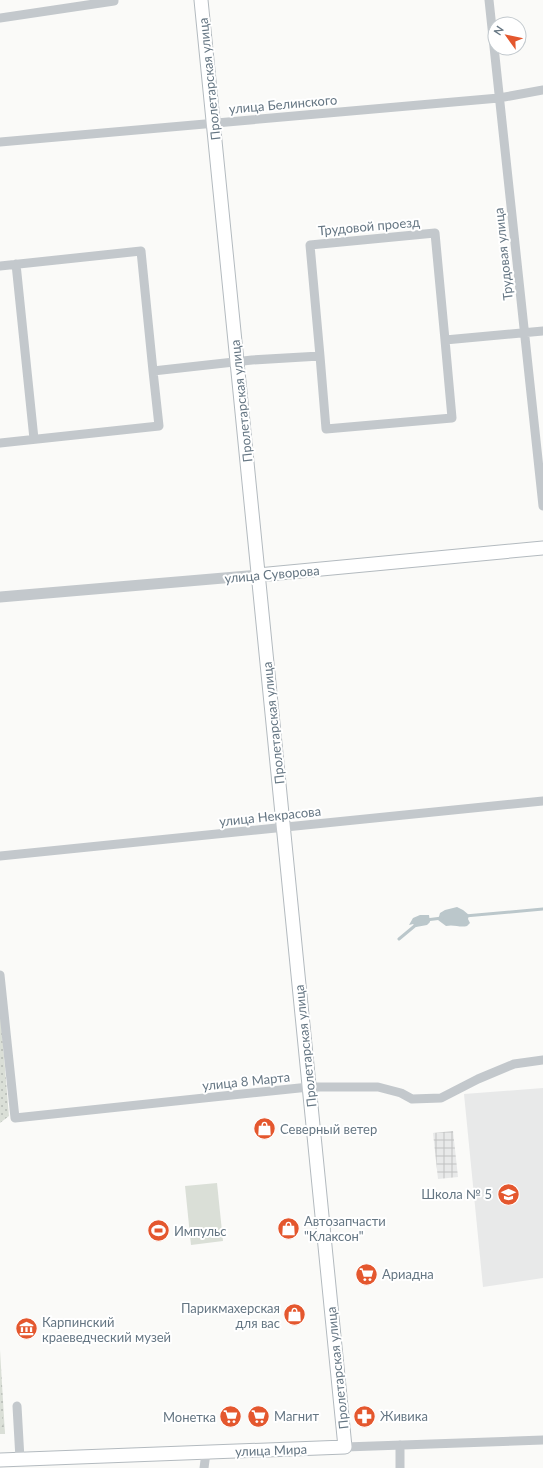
<svg xmlns="http://www.w3.org/2000/svg" width="543" height="1468" viewBox="0 0 543 1468" font-family="Lato,sans-serif">
	<defs>
		<pattern id="industrial-grid" width="8" height="8" patternUnits="userSpaceOnUse"><rect width="8" height="8" fill="#e8e9e9"/><path d="M0 4h8M4 0v8" fill="none" stroke="#c0c1c2"/></pattern>
		<pattern id="grass-dots" width="8" height="8" patternUnits="userSpaceOnUse"><rect width="8" height="8" fill="#dadfd7"/><path d="M2 2h.1M6 6h.1" fill="none" stroke="#b4b9b4" stroke-width="1.8" stroke-linecap="round"/></pattern>
		<pattern id="forest-firs" width="22" height="20" patternUnits="userSpaceOnUse"><rect width="22" height="20" fill="#dadfd7"/><path d="M5 1l3.5 6h-7zM16 11l3.5 6h-7z" fill="#b4b9b4"/></pattern>
	</defs>
	<rect width="100%" height="100%" fill="#fafaf8"/>
	<path fill="#e8e9e9" d="M543 1088V1278L483 1287 464 1094Z"/>
	<path fill="url(#industrial-grid)" d="M453 1131 458 1177 438 1179 433 1133Z"/>
	<path fill="url(#grass-dots)" d="M0 1008 9 1116 0 1123Z
		M0 1350 5 1434H0Z"/>
	<path fill="url(#forest-firs)" d="M0 1410 1 1411 5 1434H0Z"/>
	<path fill="#dadfd7" d="M217 1183 223 1241 191 1245 185 1186Z"/>
	<path fill="#bbc7cb" d="M457 907 463 910 469 915 468 919 470 923 467 926C460 928 454 924 446 926L438 920 440 913 445 910Z
		M420 915H429L430 922 427 925 416 927 413 924 409 925 413 918Z"/>
	<g fill="none" stroke-linecap="round" stroke-linejoin="round">
		<path stroke="#bbc7cb" stroke-width="3" d="M465 916 543 909
			M426 920 442 918
			M399 939 417 924"/>
		<defs>
			<path id="secondary" d="M258 575 543 548
				M0 1460 345 1447 201 0"/>
		</defs>
		<use href="#secondary" stroke="#b3babf" stroke-width="15"/>
		<path stroke="#c3c8cc" stroke-width="9" d="M489 0 543 506
			M0 18 114 1V0
			M0 142 499 98 543 90
			M16 264 34 439
			M0 266 141 251 153 371
			M320 356 326 429 452 418 445 340
			M0 443 159 426 153 371 252 360 320 356 310 245 435 233 445 340 543 331
			M0 856 543 801
			M0 975 15 1118 309 1087H378L401 1093 412 1099 441 1098 478 1079 514 1064 543 1060
			M17 1406 20 1459
			M400 1445V1468
			M345 1447 543 1440
			M204 1468 206 1453"/>
		<path stroke="#c3c8cc" stroke-width="11" d="M0 597 258 575"/>
		<use href="#secondary" stroke="#fff" stroke-width="13"/>
	</g>
	<defs>
		<symbol id="shop-disc" viewBox="-11 -11 22 22"><circle r="9.5" fill="#e4572e" stroke="#fff"/><path d="M-5-2.5h2.3a2.7 3.5 0 0 1 5.4 0H5L5.5 6h-11ZM-1.5-2.5h3a1.5 2.3 0 0 0-3 0Z" fill="#fff"/></symbol>
		<symbol id="school-disc" viewBox="-11 -11 22 22"><circle r="9.5" fill="#e4572e" stroke="#fff"/><path d="M0-5L7-2L0 1L-7-2ZM-4 1L0 2.5L4 1V4Q0 6-4 4Z" fill="#fff"/></symbol>
		<symbol id="stadium-disc" viewBox="-11 -11 22 22"><circle r="9.5" fill="#e4572e" stroke="#fff"/><path d="M0-5a6.5 5 0 1 0 0 10a6.5 5 0 1 0 0-10ZM-3.5-1.8h7v3.6h-7Z" fill="#fff"/></symbol>
		<symbol id="supermarket-disc" viewBox="-11 -11 22 22"><circle r="9.5" fill="#e4572e" stroke="#fff"/><path d="M-6-5.5h2.5l.6 2H6L4.5 2H-2.5L-4.4-4H-6ZM-1.5 3.2a1.3 1.3 0 1 0 .1 0ZM3 3.2a1.3 1.3 0 1 0 .1 0Z" fill="#fff"/></symbol>
		<symbol id="museum-disc" viewBox="-11 -11 22 22"><circle r="9.5" fill="#e4572e" stroke="#fff"/><path d="M0-6L6-3V-2H-6V-3ZM-5-1h2V3h-2ZM-1-1h2V3h-2ZM3-1h2V3H3ZM-6 4H6V6H-6Z" fill="#fff"/></symbol>
		<symbol id="pharmacy-disc" viewBox="-11 -11 22 22"><circle r="9.5" fill="#e4572e" stroke="#fff"/><path d="M-2-6h4v4h4v4h-4v4h-4v-4h-4v-4h4Z" fill="#fff"/></symbol>
	</defs>
	<g fill-rule="evenodd">
		<use href="#shop-disc" x="252" y="1116" width="25" height="25"/>
		<use href="#school-disc" x="496" y="1182" width="25" height="25"/>
		<use href="#shop-disc" x="276" y="1216" width="25" height="25"/>
		<use href="#stadium-disc" x="146" y="1218" width="25" height="25"/>
		<use href="#supermarket-disc" x="354" y="1262" width="25" height="25"/>
		<use href="#shop-disc" x="282" y="1302" width="25" height="25"/>
		<use href="#museum-disc" x="14" y="1316" width="25" height="25"/>
		<use href="#supermarket-disc" x="246" y="1404" width="25" height="25"/>
		<use href="#pharmacy-disc" x="352" y="1404" width="25" height="25"/>
		<use href="#supermarket-disc" x="218" y="1404" width="25" height="25"/>
	</g>
	<g text-anchor="middle" dominant-baseline="central" stroke-width="4" stroke-linejoin="round" paint-order="stroke">
		<g font-size="13" fill="#657683" stroke="#fff">
			<text transform="translate(209 79) rotate(-96)">Пролетарская улица</text>
			<text transform="translate(283 104) rotate(-5)">улица Белинского</text>
			<text transform="translate(369 226) rotate(-5)">Трудовой проезд</text>
			<text transform="translate(503 254) rotate(-96)">Трудовая улица</text>
			<text transform="translate(241 401) rotate(-96)">Пролетарская улица</text>
			<text transform="translate(272 574) rotate(-5)">улица Суворова</text>
			<text transform="translate(273 723) rotate(-96)">Пролетарская улица</text>
			<text transform="translate(270 816) rotate(-6)">улица Некрасова</text>
			<text transform="translate(305 1046) rotate(-96)">Пролетарская улица</text>
			<text transform="translate(246 1081) rotate(-6)">улица 8 Марта</text>
			<text transform="translate(337 1368) rotate(-96)">Пролетарская улица</text>
			<text transform="translate(271 1450) rotate(-2)">улица Мира</text>
		</g>
		<g font-size="13" fill="#657683" stroke="#fff" text-anchor="start">
			<text x="280" y="1129">Северный ветер</text>
			<text x="492" y="1194" text-anchor="end">Школа № 5</text>
			<text x="304" y="1221">Автозапчасти<tspan x="304" dy="15">"Клаксон"</tspan></text>
			<text x="174" y="1231">Импульс</text>
			<text x="382" y="1274">Ариадна</text>
			<text x="280" y="1308" text-anchor="end">Парикмахерская<tspan x="280" dy="15">для вас</tspan></text>
			<text x="42" y="1322">Карпинский<tspan x="42" dy="15">краеведческий музей</tspan></text>
			<text x="274" y="1416">Магнит</text>
			<text x="380" y="1416">Живика</text>
			<text x="216" y="1417" text-anchor="end">Монетка</text>
		</g>
	</g>
	<g transform="translate(507 36) rotate(303)"><circle r="19" fill="#ffffff" stroke="#c1c8cd"/>
	<path d="M0-3L7 15L0 10L-7 15Z" fill="#e4572e"/>
	<text y="-6" font-size="11" font-weight="bold" text-anchor="middle" fill="#657683">N</text>
	</g>
</svg>
